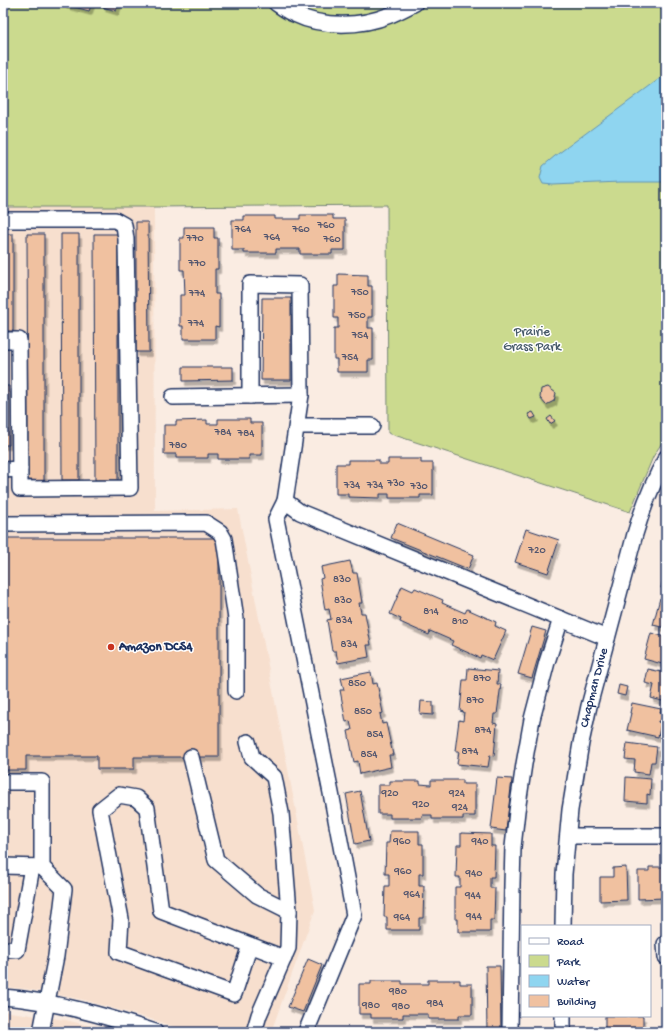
<svg xmlns="http://www.w3.org/2000/svg" width="669" height="1035" viewBox="0 0 669 1035" font-family="'Gochi Hand',sans-serif">
	<defs>
		<filter id="shadow"><feDropShadow dx="2.5" dy="4.5" stdDeviation="0" flood-color="#0004"/></filter>
	</defs>
	<rect width="100%" height="100%" fill="#faece2"/>
	<filter id="ink" filterUnits="userSpaceOnUse"><feTurbulence type="fractalNoise" baseFrequency=".025" numOctaves="2"/><feDisplacementMap in="SourceGraphic" scale="8" xChannelSelector="R" yChannelSelector="G"/><feConvolveMatrix kernelMatrix="1 2 1 2 8 2 1 2 1" color-interpolation-filters="sRGB"/></filter>
	<g filter="url(#ink)">
		<path fill="#f7dfce" d="M3 207H154L155 511 238 509 315 910 271 1032H188L157 1021 84 1000 26 989 3 987Z
			M3 1011 66 1020 113 1032H3Z"/>
		<path fill="#cbda8e" stroke="#738476" d="M3 3H666V436L653 457 630 512 388 433 387 205 154 207H3Z"/>
		<path fill="#8fd5f0" stroke="#6193b6" d="M666 74V182H620L553 185 543 184 540 178 543 166 555 156Z"/>
		<path fill="#f0c1a0" stroke="#1b2f5e" filter="url(#shadow)" d="M64 3H92L89 11 64 4Z
			M102 3H119L116 11 103 7 104 4Z
			M300 215H333V219H345V250H332V254H300V249H276V253H244V250H232V220H244V216H275V219H300Z
			M136 222H148L149 352H136Z
			M184 227H214V238H218V269H215V294H219V327L215 326V339H183V326H180V295H185L184 270H180V238H184Z
			M3 234H13V331H3Z
			M27 234H44V481L28 480Z
			M61 234H79V480H62Z
			M94 234H118V480H95Z
			M338 274 368 275V286H372V317H368V328H373V360H368V372H337V359H334V328H338V318H334V286H338Z
			M262 298H291V380H261Z
			M183 367H233V380L183 381Z
			M3 386H9V445H3Z
			M548 387 556 393 554 401 546 405 540 398 541 389Z
			M533 412 536 417 531 419 528 414Z
			M551 416 555 421 550 424 547 419Z
			M218 419H250V423H262V455H249V459H218V454H208V458H176V454H164V425H176V421L207 420V424H218Z
			M388 459H421V463H433V495H420V498H389V494H380V498L348 497V494H336V464H348V460H379V464H388Z
			M397 523 474 555 468 569 391 538Z
			M526 529 559 540 548 573 515 562Z
			M3 538H219V757H134V769H97V756H26V770H3Z
			M350 561 353 573H357L362 603H359L361 613H365L371 645H367L369 657 338 663 336 651H332L327 620 331 619 329 609 325 610 320 579 323 578 321 567Z
			M666 567V590L661 588Z
			M402 586 413 591 415 588 443 600 442 603 465 613 467 609 496 622 495 626 506 631 493 660 481 655 480 658 451 645 453 641 430 631 429 635 400 622 401 619 390 614Z
			M660 598 666 600V628L653 625Z
			M532 627 546 631 532 678 518 674Z
			M651 633 666 637V665L644 659Z
			M468 668 498 671 497 684H501L497 714H494L493 723 497 724 494 756 490 755 488 767 457 764 459 751H455L459 720 463 721 464 712 460 711 463 680H467Z
			M648 669 666 673V702L651 698 654 685 645 683Z
			M371 672 373 684 377 683 383 713 380 714 382 724 386 723 393 755H389L391 767 360 774 358 761 354 762 348 731 352 730 350 721 346 722 340 690H344L341 678Z
			M619 685 627 687 625 696 617 694Z
			M421 701 433 702V715L420 714Z
			M632 703 661 709 660 713 662 714 661 721H658V722L661 723 658 737 627 730 631 713H630Z
			M627 743 657 747 655 762H651L649 774 634 772 635 760 625 759Z
			M626 777 651 779 650 795 647 794V803L625 801Z
			M497 778 512 779 506 831 491 829Z
			M431 780H463V784H475V816H463V819H432V815H422V818H390V814H378V785H390V781H420V784L431 785Z
			M360 791 369 841 355 844 346 794Z
			M390 831H419V844H423V874H419V886H424L423 918H419V930H387V917H384L385 886H389V874H385L386 843H389Z
			M461 833 491 834V846H495L494 877H490V888H495L494 920H490V932H458V919H455V887H460V877H456L457 845H461Z
			M626 867 627 900 600 901V877H613V868Z
			M649 867H665V898L638 899V871H649Z
			M308 959 322 965 303 1012 288 1007Z
			M486 966H500L501 1032H487Z
			M428 980H460V984H472V1015H459V1019H428V1014H403V1018H371V1014H359V984H371V981H402V984H428Z
			M605 1016H643V1030L605 1029Z"/>
		<g fill="none" stroke-linecap="round" stroke-linejoin="round">
			<defs>
				<g id="minor">
					<path d="M276 3C282 7 288 12 294 14 323 28 361 27 390 15 398 12 407 7 415 3"/>
					<path d="M3 220H115L124 225 126 239 130 488 20 489 19 340H3"/>
					<path d="M250 396V284L300 285 301 395 285 501 276 519 331 793 354 915 306 1032"/>
					<path d="M173 397 301 395"/>
					<path d="M297 426H372"/>
					<path d="M3 470 20 469"/>
					<path d="M285 501 300 512 607 638"/>
					<path d="M3 524 206 523 220 532 224 539 236 619V691"/>
					<path d="M248 742 252 757 274 777 281 813 289 911 288 948 259 1015 254 1032"/>
					<path d="M191 757 216 860 257 895 289 911"/>
					<path d="M3 782H42V867L64 889 56 956 41 1032"/>
					<path d="M568 836H666"/>
					<path d="M3 866 41 867"/>
					<path id="s1" d="M563 926 564 874 570 810 581 743 589 706 635 534C643 507 653 482 666 458"/>
					<path d="M665 944 666 957"/>
					<path d="M250 945 234 994 119 952 121 919 100 810 119 795 136 798 147 808 161 911 284 958"/>
					<path d="M3 949 17 950 32 867"/>
					<path d="M3 997C55 1001 106 1016 155 1032"/>
					<path d="M510 1032 512 884 513 847 517 811 524 764 532 719 547 662 561 619"/>
					<path d="M563 1032V1016"/>
				</g>
			</defs>
			<use href="#minor" stroke="#1b2f5e" stroke-width="18"/>
			<use href="#minor" stroke="#fff" stroke-width="15"/>
		</g>
	</g>
	<circle fill="#c8321e" stroke="#fff" stroke-width="1.5" cx="111" cy="647" r="4"/>
	<g text-anchor="middle" dominant-baseline="central" stroke-width="3" stroke-linejoin="round" paint-order="stroke">
		<g font-size="11" fill="#50546e">
			<text x="326" y="226">760</text>
			<text x="243" y="230">764</text>
			<text x="301" y="230">760</text>
			<text x="272" y="238">764</text>
			<text x="195" y="239">770</text>
			<text x="332" y="240">760</text>
			<text x="197" y="264">770</text>
			<text x="360" y="293">750</text>
			<text x="197" y="294">774</text>
			<text x="357" y="316">750</text>
			<text x="196" y="324">774</text>
			<text x="360" y="336">754</text>
			<text x="350" y="358">754</text>
			<text x="223" y="433">784</text>
			<text x="246" y="434">784</text>
			<text x="178" y="446">780</text>
			<text x="396" y="484">730</text>
			<text x="352" y="486">734</text>
			<text x="375" y="486">734</text>
			<text x="419" y="487">730</text>
			<text x="537" y="551">720</text>
			<text x="342" y="580">830</text>
			<text x="343" y="601">830</text>
			<text x="431" y="612">814</text>
			<text x="344" y="621">834</text>
			<text x="460" y="622">810</text>
			<text x="349" y="645">834</text>
			<text x="482" y="679">870</text>
			<text x="357" y="684">850</text>
			<text x="475" y="701">870</text>
			<text x="363" y="712">850</text>
			<text x="483" y="731">874</text>
			<text x="375" y="735">854</text>
			<text x="470" y="752">874</text>
			<text x="369" y="755">854</text>
			<text x="390" y="794">920</text>
			<text x="457" y="794">924</text>
			<text x="421" y="805">920</text>
			<text x="460" y="808">924</text>
			<text x="402" y="842">960</text>
			<text x="480" y="842">940</text>
			<text x="403" y="872">960</text>
			<text x="474" y="874">940</text>
			<text x="412" y="895">964</text>
			<text x="473" y="896">944</text>
			<text x="474" y="917">944</text>
			<text x="402" y="918">964</text>
			<text x="398" y="992">980</text>
			<text x="435" y="1004">984</text>
			<text x="371" y="1006">980</text>
			<text x="401" y="1007">980</text>
		</g>
		<g font-size="13" fill="#475a6a" stroke="#fff">
			<text x="532" y="332">Prairie<tspan x="532" dy="15">Grass Park</tspan></text>
		</g>
		<g font-size="13" font-weight="bold" fill="#1b2f5e" stroke="#fff" text-anchor="start">
			<text x="119" y="647">Amazon DCS4</text>
		</g>
		<g font-size="13" fill="#1b2f5e" stroke="#fff">
			<text stroke="none"><textPath href="#s1" startOffset="241">Chapman Drive</textPath></text>
		</g>
	</g>
	<rect width="669" height="1035" fill="none" stroke="#fff" stroke-width="16"/>
	<rect x="8" y="8" width="653" height="1019" fill="none" stroke="#1b2f5e" stroke-width="1.5" filter="url(#ink)"/>
	<rect x="521" y="925" width="130" height="92" fill="#ffffff" stroke="#a4acbf"/>
	<rect x="529" y="938" width="20" height="6" fill="#ffffff" stroke="#a4acbf"/>
	<text x="557" y="945" font-size="12" fill="#1b2f5e">Road</text>
	<rect x="529" y="955" width="20" height="12" fill="#cbda8e" stroke="#a4acbf"/>
	<text x="557" y="965" font-size="12" fill="#1b2f5e">Park</text>
	<rect x="529" y="975" width="20" height="12" fill="#8fd5f0" stroke="#a4acbf"/>
	<text x="557" y="985" font-size="12" fill="#1b2f5e">Water</text>
	<rect x="529" y="995" width="20" height="12" fill="#f0c1a0" stroke="#a4acbf"/>
	<text x="557" y="1005" font-size="12" fill="#1b2f5e">Building</text>
</svg>
